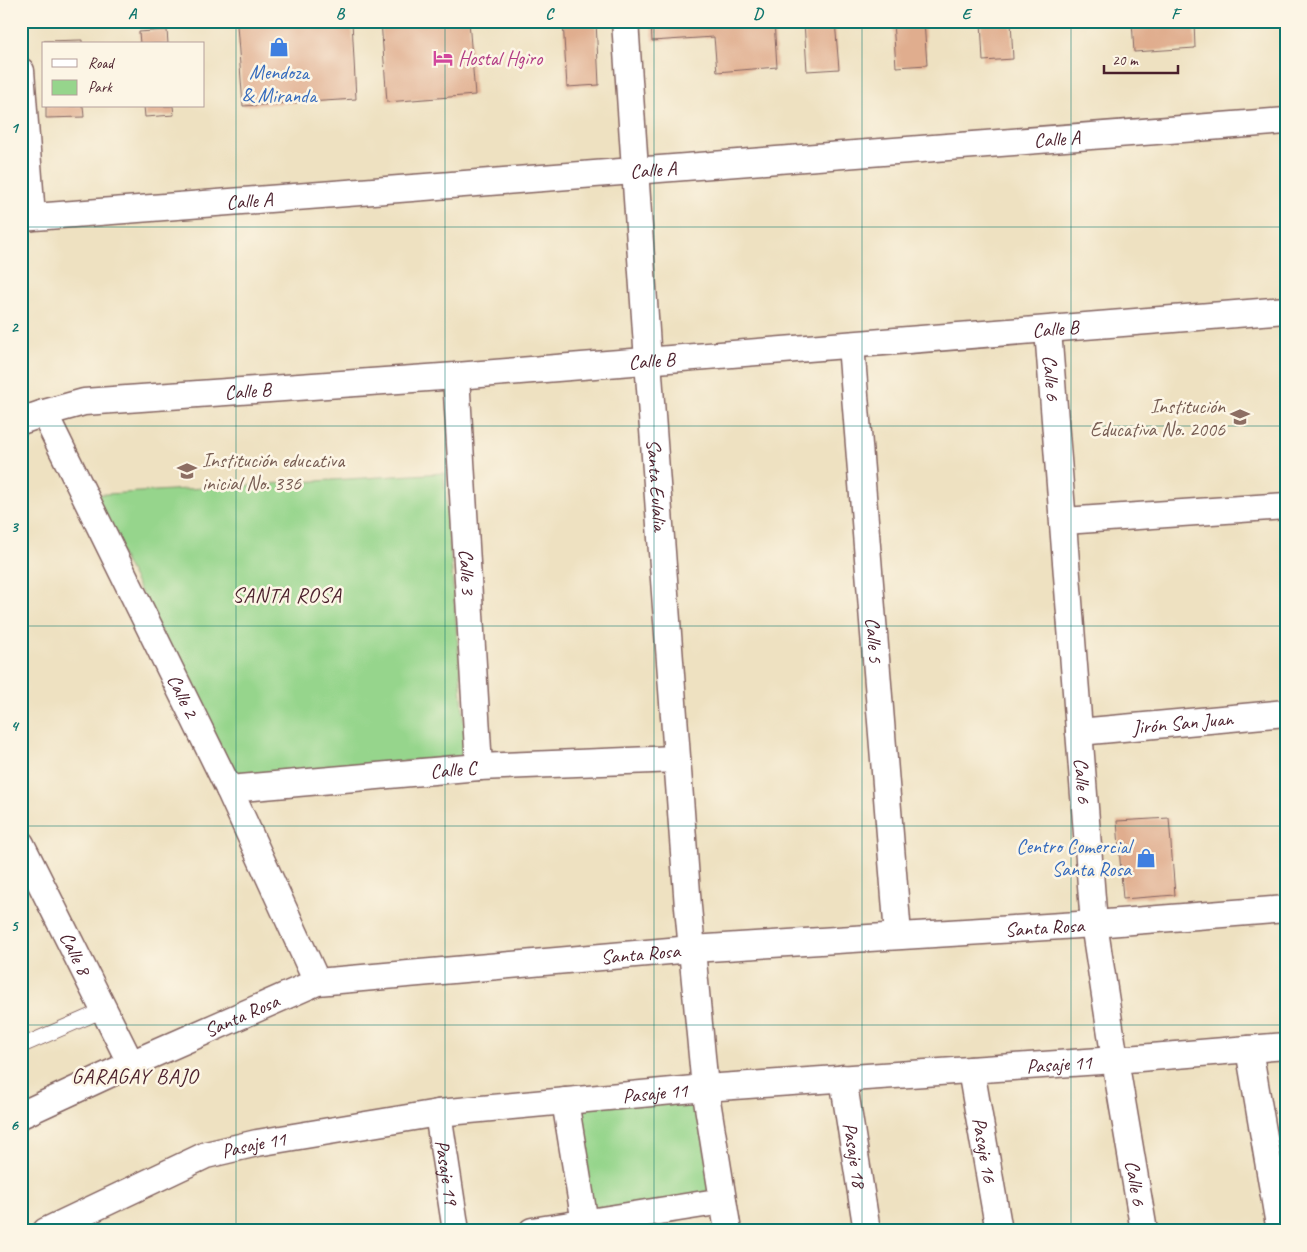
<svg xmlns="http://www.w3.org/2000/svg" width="1307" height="1252" viewBox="0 0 1307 1252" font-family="Caveat,sans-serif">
	<rect width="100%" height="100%" fill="#fcf5e5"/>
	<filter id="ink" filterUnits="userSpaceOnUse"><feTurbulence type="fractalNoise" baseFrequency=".02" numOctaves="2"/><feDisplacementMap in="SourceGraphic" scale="10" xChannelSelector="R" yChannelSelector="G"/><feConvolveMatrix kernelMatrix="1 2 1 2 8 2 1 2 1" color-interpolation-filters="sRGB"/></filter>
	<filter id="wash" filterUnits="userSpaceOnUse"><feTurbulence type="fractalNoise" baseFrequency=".0096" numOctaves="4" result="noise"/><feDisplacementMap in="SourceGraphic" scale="20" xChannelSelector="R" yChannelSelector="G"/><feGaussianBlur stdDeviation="1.12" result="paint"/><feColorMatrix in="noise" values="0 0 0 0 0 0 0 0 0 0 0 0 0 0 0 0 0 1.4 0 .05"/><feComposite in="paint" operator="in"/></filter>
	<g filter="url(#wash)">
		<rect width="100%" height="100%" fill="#eee1c1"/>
		<path fill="#96d58c" stroke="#707a5c" d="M444 473 466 747 461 756 236 777 91 495Z
			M696 1096 712 1195 591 1214 574 1107Z"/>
		<g id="blocks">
			<path fill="#e0ad8e" d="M308 21H352L356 99 243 106 237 25Z
				M381 21H469L475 95 387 102Z
				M563 21H596L599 85 567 87Z
				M651 21H774L777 67 717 72 714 37 652 41Z
				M804 21H835L839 69 807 71Z
				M893 21H924L927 65 896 67Z
				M981 21H1011L1013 59 983 61Z
				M1132 21H1194L1195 48 1134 52Z
				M167 30 168 44H140L139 32Z
				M82 40V44H44V41Z
				M46 106H83L84 117 46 118Z
				M144 106H173L174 115 145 117Z
				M1169 818 1175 895 1123 899 1117 821Z"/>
		</g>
	</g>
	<g filter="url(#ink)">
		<use href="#blocks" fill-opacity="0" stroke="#836360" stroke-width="1"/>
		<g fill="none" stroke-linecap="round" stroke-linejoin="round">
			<defs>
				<path id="service" d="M21 1046 104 1010"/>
				<g id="minor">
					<path id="s1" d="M625 21 648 361 688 907 705 1088 728 1231"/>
					<path d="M21 71 32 217"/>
					<path id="s2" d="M21 218 1286 121"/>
					<path id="s3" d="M1048 330 1094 924 1115 1060 1144 1231"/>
					<path id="s4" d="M851 345 898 935"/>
					<path id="s5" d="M456 376 479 767"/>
					<path id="s6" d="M44 413 229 789 317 982"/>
					<path id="s7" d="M21 421 44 413 84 402 456 376 1286 310"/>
					<path d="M1064 521 1286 506"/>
					<path id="s8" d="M1079 732 1286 713"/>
					<path id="s9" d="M229 789 479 767 677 759"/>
					<path id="s10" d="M21 844 131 1064"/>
					<path d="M1249 1049 1280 1231"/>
					<path id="s11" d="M971 1070 999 1231"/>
					<path id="s12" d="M843 1078 867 1231"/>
					<path d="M565 1101 585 1223"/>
					<path id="s13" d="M438 1113 456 1231"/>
					<path id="s14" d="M21 1115 131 1064 317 982 692 949 1094 924 1286 909"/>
					<path id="s15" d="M46 1231 206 1155 257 1143 438 1113 705 1088 1115 1060 1286 1046"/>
					<path d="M532 1231 723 1201"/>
				</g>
			</defs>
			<use href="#service" stroke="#836360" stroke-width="16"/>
			<use href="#minor" stroke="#836360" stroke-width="29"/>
			<use href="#service" stroke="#fff" stroke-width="14"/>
			<use href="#minor" stroke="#fff" stroke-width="26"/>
		</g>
	</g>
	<path fill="none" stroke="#0f766e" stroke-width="1" stroke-opacity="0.55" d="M236 21V1231M445 21V1231M654 21V1231M862 21V1231M1071 21V1231M21 227H1286M21 426H1286M21 626H1286M21 826H1286M21 1025H1286"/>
	<defs>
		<symbol id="shop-bare" viewBox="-9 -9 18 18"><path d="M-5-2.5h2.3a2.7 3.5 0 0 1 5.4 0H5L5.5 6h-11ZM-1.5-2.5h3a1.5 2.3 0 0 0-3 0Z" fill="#3f7fe0" stroke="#fcf5e5" stroke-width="2.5" paint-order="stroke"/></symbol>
		<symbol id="hotel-bare" viewBox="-9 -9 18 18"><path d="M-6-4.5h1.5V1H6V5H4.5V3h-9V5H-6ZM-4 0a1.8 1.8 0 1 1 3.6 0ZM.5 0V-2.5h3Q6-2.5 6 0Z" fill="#d1479c" stroke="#fcf5e5" stroke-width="2.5" paint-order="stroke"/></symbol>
		<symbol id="school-bare" viewBox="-9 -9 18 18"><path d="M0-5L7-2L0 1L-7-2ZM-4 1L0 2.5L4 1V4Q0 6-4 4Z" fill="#8d6e63" stroke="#fcf5e5" stroke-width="2.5" paint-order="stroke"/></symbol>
	</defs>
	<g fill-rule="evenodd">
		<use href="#shop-bare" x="265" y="33" width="28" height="28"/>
		<use href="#hotel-bare" x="429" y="44" width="28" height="28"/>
		<use href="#school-bare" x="1226" y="403" width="28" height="28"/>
		<use href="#school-bare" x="173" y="457" width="28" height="28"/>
		<use href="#shop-bare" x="1132" y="844" width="28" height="28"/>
	</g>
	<g text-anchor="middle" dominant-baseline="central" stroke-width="5" stroke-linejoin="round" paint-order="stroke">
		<g font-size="20" fill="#b23c85" stroke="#fcf5e5" text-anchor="start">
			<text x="458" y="58">Hostal Hgiro</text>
		</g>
		<g font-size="20" fill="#366cbe" stroke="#fcf5e5">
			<text x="279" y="72">Mendoza<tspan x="279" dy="23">&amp; Miranda</tspan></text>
			<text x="1131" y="846" text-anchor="end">Centro Comercial<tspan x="1131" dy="23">Santa Rosa</tspan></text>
		</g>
		<g font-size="20" fill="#4a1f2b" stroke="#fcf5e5">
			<text stroke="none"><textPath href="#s2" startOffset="1039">Calle A</textPath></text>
			<text stroke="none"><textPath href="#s2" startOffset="634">Calle A</textPath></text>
			<text stroke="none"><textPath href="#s2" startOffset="229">Calle A</textPath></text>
			<text stroke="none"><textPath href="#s7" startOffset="1040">Calle B</textPath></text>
			<text stroke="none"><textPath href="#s7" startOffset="635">Calle B</textPath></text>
			<text stroke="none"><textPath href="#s3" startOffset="48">Calle 6</textPath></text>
			<text stroke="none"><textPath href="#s7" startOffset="230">Calle B</textPath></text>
			<text stroke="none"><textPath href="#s1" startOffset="465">Santa Eulalia</textPath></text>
			<text stroke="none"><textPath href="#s5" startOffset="196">Calle 3</textPath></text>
			<text stroke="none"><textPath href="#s4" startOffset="296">Calle 5</textPath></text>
			<text stroke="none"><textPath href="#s6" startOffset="315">Calle 2</textPath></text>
			<text stroke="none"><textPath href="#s8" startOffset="104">Jirón San Juan</textPath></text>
			<text stroke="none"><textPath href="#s9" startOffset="225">Calle C</textPath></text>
			<text stroke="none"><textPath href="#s3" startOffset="452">Calle 6</textPath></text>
			<text stroke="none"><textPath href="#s14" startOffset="1054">Santa Rosa</textPath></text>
			<text stroke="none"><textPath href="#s14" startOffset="649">Santa Rosa</textPath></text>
			<text stroke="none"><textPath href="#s10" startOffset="122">Calle 8</textPath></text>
			<text stroke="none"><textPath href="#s14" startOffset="242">Santa Rosa</textPath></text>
			<text stroke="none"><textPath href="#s15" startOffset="1036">Pasaje 11</textPath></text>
			<text stroke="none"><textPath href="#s15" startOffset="631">Pasaje 11</textPath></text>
			<text stroke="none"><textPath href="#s15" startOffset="226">Pasaje 11</textPath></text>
			<text stroke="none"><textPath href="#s11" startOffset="81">Pasaje 16</textPath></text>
			<text stroke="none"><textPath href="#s12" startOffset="78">Pasaje 18</textPath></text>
			<text stroke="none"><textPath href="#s13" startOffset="60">Pasaje 19</textPath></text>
			<text stroke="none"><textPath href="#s3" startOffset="858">Calle 6</textPath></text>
		</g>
		<g font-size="20" fill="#785e54" stroke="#fcf5e5" text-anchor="end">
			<text x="1225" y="406">Institución<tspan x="1225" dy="23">Educativa No. 2006</tspan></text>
			<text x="202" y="460" text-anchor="start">Institución educativa<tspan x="202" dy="23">inicial No. 336</tspan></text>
		</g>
		<g font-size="21" letter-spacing="1" fill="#4a1f2b" stroke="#fcf5e5">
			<text x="287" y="595">SANTA ROSA</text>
			<text x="135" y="1076">GARAGAY BAJO</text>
		</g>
	</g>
	<rect width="1307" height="1252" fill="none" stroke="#fcf5e5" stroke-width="55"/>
	<rect x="42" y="42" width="162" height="65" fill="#fcf5e5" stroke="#b59f9b"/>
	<rect x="52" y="59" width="25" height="8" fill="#ffffff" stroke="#b59f9b"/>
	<text x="88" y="68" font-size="15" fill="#4a1f2b">Road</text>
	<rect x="52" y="80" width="25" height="15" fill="#96d58c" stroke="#b59f9b"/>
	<text x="88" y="92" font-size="15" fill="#4a1f2b">Park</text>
	<path d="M1104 65v8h74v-8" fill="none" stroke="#4a1f2b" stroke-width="2.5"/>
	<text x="1112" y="65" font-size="15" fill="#4a1f2b" stroke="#fcf5e5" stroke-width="4" paint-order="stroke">20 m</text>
	<rect x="28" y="28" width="1252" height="1196" fill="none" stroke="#0f766e" stroke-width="2"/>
	<g font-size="16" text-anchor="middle" font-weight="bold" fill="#0f766e">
		<text x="132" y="19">A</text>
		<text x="340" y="19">B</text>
		<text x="549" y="19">C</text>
		<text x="758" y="19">D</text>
		<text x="966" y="19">E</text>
		<text x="1175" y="19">F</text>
		<text x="14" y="133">1</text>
		<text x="14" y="332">2</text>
		<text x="14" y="532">3</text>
		<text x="14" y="731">4</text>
		<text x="14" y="931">5</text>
		<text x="14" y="1130">6</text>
	</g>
</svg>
